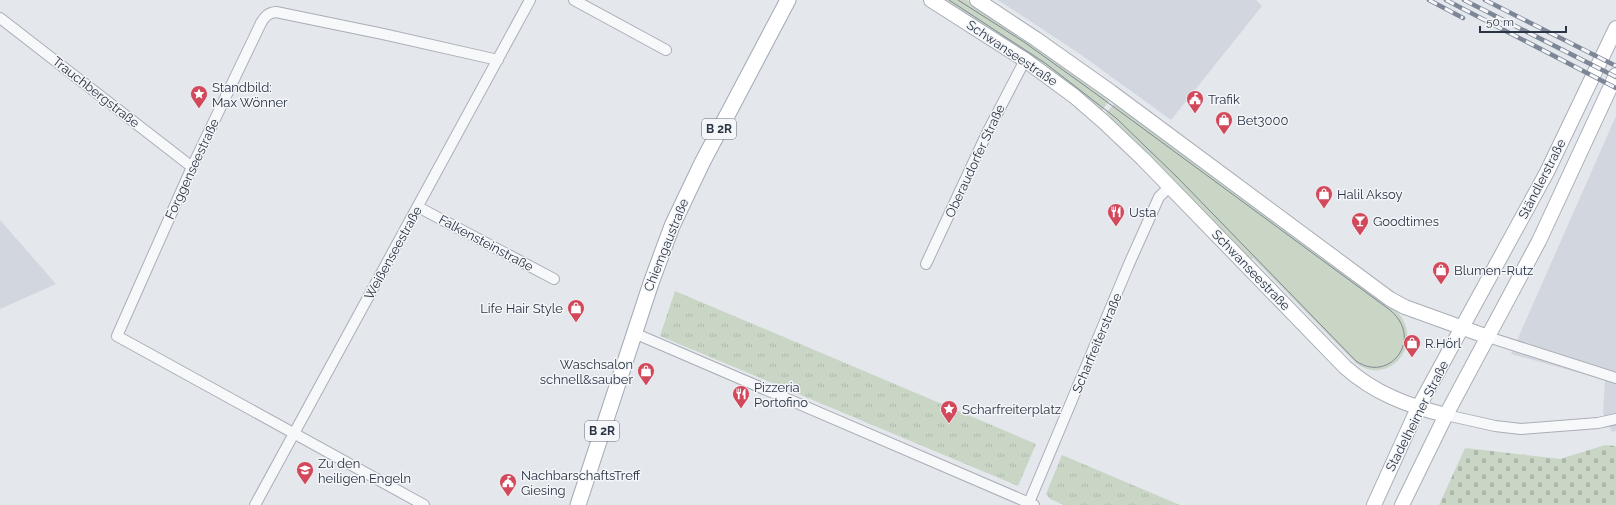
<svg xmlns="http://www.w3.org/2000/svg" width="1616" height="505" viewBox="0 0 1616 505" font-family="Raleway,sans-serif">
	<defs>
		<pattern id="cemetery-stones" width="16" height="16" patternUnits="userSpaceOnUse"><rect width="16" height="16" fill="#c9d6c5"/><path d="M2 7V4a2 2 0 0 1 4 0v3zM10 15v-3a2 2 0 0 1 4 0v3z" fill="#adb8ab"/></pattern>
		<pattern id="park-tufts" width="24" height="20" patternUnits="userSpaceOnUse"><rect width="24" height="20" fill="#c9d6c5"/><path d="M3 7l-1-3M5 7V3M7 7l1-3M15 17l-1-3M17 17v-4M19 17l1-3" fill="none" stroke="#adb8ab"/></pattern>
	</defs>
	<rect width="100%" height="100%" fill="#e4e7ec"/>
	<path fill="#d2d6de" d="M998 0H1256L1262 6 1171 120 1080 54Z
		M1616 116V431L1612 432 1603 413 1605 380 1511 354Z
		M0 220 56 284 0 309Z"/>
	<path fill="#c9d6c5" d="M942 0H967L1107 95 1105 98 1109 101 1101 112Z
		M1116 102 1395 309C1428 343 1389 387 1357 364L1253 258 1250 260 1109 119 1111 117 1106 113Z"/>
	<path fill="url(#cemetery-stones)" d="M1605 445 1616 446V505H1439L1465 448 1560 459Z"/>
	<path fill="url(#park-tufts)" d="M675 291 1036 444 1018 486 660 336Z
		M1062 455 1180 505H1064L1050 499 1046 494Z"/>
	<g fill="none" stroke-linecap="round" stroke-linejoin="round">
		<defs>
			<path id="minor" d="M574 0 666 50
				M0 18 192 167
				M418 207 554 279
				M926 264 987 133 1025 60
				M634 333 1034 505
				M1488 337 1616 378
				M1446 415 1495 426 1521 429 1598 423 1616 419
				M255 505 530 0
				M424 505 117 336 192 167 261 23C265 16 268 13 276 12L383 34 498 60
				M1028 505 1129 264 1159 197 1170 186"/>
			<path id="secondary" d="M931 0 1025 60 1074 96 1104 122 1143 159 1345 367C1374 393 1408 406 1446 415
				M977 0 1036 39 1111 92 1390 299 1405 307 1488 337
				M1374 505 1418 408 1547 172 1616 28
				M1402 505 1446 415 1539 241 1616 75"/>
			<path id="primary" d="M578 505 651 283 672 226 702 163 788 0"/>
		</defs>
		<use href="#minor" stroke="#a9aeb7" stroke-width="12"/>
		<use href="#secondary" stroke="#a9aeb7" stroke-width="16"/>
		<use href="#primary" stroke="#a3abb8" stroke-width="17"/>
		<use href="#minor" stroke="#f7f8fa" stroke-width="10"/>
		<use href="#secondary" stroke="#fff" stroke-width="14"/>
		<use href="#primary" stroke="#fff" stroke-width="15"/>
		<path stroke="#7d8696" stroke-width="1" d="M949 0 1045 63 1116 118 1177 177 1356 361C1389 384 1425 339 1390 310L1088 88 1024 42 958 0"/>
		<defs>
			<path id="rail" d="M1429 0 1463 18
				M1446 0 1616 88
				M1464 0 1616 77
				M1485 0 1616 66"/>
		</defs>
		<use href="#rail" stroke="#7d8696" stroke-width="4.5"/>
		<use href="#rail" stroke="#f4f6f9" stroke-width="3" stroke-dasharray="9" stroke-linecap="butt"/>
	</g>
	<defs>
		<symbol id="sight-pin" viewBox="-11 -11 22 30"><path d="M0 17L-7.5 6A9.5 9.5 0 1 1 7.5 6Z" fill="#d1495b" stroke="#f4f6f9"/><path d="M0-6L1.8-2.2L6-1.7L2.9 1.2L3.7 5.4L0 3.3L-3.7 5.4L-2.9 1.2L-6-1.7L-1.8-2.2Z" fill="#fff"/></symbol>
		<symbol id="civic-pin" viewBox="-11 -11 22 30"><path d="M0 17L-7.5 6A9.5 9.5 0 1 1 7.5 6Z" fill="#d1495b" stroke="#f4f6f9"/><path d="M-.6-6.5H3V-4.5H.6V-3L4-1V1h2V6H-6V1h2V-1L-.6-3ZM-1.2 2.5V6h2.4V2.5Z" fill="#fff"/></symbol>
		<symbol id="shop-pin" viewBox="-11 -11 22 30"><path d="M0 17L-7.5 6A9.5 9.5 0 1 1 7.5 6Z" fill="#d1495b" stroke="#f4f6f9"/><path d="M-5-2.5h2.3a2.7 3.5 0 0 1 5.4 0H5L5.5 6h-11ZM-1.5-2.5h3a1.5 2.3 0 0 0-3 0Z" fill="#fff"/></symbol>
		<symbol id="restaurant-pin" viewBox="-11 -11 22 30"><path d="M0 17L-7.5 6A9.5 9.5 0 1 1 7.5 6Z" fill="#d1495b" stroke="#f4f6f9"/><path d="M-5-6h1v4h1v-4h1v4h1v-4h1v5L-1.5 .5V6h-2V.5L-5-1ZM5-6V6H3V1.5H1.5Q1.5-4 5-6Z" fill="#fff"/></symbol>
		<symbol id="bar-pin" viewBox="-11 -11 22 30"><path d="M0 17L-7.5 6A9.5 9.5 0 1 1 7.5 6Z" fill="#d1495b" stroke="#f4f6f9"/><path d="M-6-5H6L.8 .8V4.5H3.5V6h-7V4.5H-.8V.8Z" fill="#fff"/></symbol>
		<symbol id="school-pin" viewBox="-11 -11 22 30"><path d="M0 17L-7.5 6A9.5 9.5 0 1 1 7.5 6Z" fill="#d1495b" stroke="#f4f6f9"/><path d="M0-5L7-2L0 1L-7-2ZM-4 1L0 2.5L4 1V4Q0 6-4 4Z" fill="#fff"/></symbol>
	</defs>
	<g fill-rule="evenodd">
		<use href="#sight-pin" x="189" y="84" width="20" height="27"/>
		<use href="#civic-pin" x="1185" y="89" width="20" height="27"/>
		<use href="#shop-pin" x="1214" y="110" width="20" height="27"/>
		<use href="#shop-pin" x="1314" y="184" width="20" height="27"/>
		<use href="#restaurant-pin" x="1106" y="202" width="20" height="27"/>
		<use href="#bar-pin" x="1350" y="211" width="20" height="27"/>
		<use href="#shop-pin" x="1431" y="260" width="20" height="27"/>
		<use href="#shop-pin" x="566" y="298" width="20" height="27"/>
		<use href="#shop-pin" x="1402" y="333" width="20" height="27"/>
		<use href="#shop-pin" x="636" y="361" width="20" height="27"/>
		<use href="#restaurant-pin" x="731" y="384" width="20" height="27"/>
		<use href="#sight-pin" x="939" y="399" width="20" height="27"/>
		<use href="#school-pin" x="295" y="460" width="20" height="27"/>
		<use href="#civic-pin" x="498" y="472" width="20" height="27"/>
	</g>
	<g text-anchor="middle" dominant-baseline="central" stroke-width="3" stroke-linejoin="round" paint-order="stroke">
		<g fill="#f4f6f9" stroke="#676e7b" stroke-width="1">
			<rect x="702" y="119" width="34" height="20" rx="3"/>
			<rect x="585" y="421" width="34" height="20" rx="3"/>
		</g>
		<g font-size="12" font-weight="bold" fill="#2b3445">
			<text x="719" y="129">B 2R</text>
			<text x="602" y="431">B 2R</text>
		</g>
		<g font-size="13" fill="#2b3445" stroke="#f4f6f9">
			<text transform="translate(1012 53) rotate(34)">Schwanseestraße</text>
			<text transform="translate(96 92) rotate(38)">Trauchbergstraße</text>
			<text transform="translate(975 161) rotate(-65)">Oberaudorfer Straße</text>
			<text transform="translate(192 169) rotate(-65)">Forggenseestraße</text>
			<text transform="translate(1542 179) rotate(-63)">Ständlerstraße</text>
			<text transform="translate(486 243) rotate(28)">Falkensteinstraße</text>
			<text transform="translate(666 245) rotate(-68)">Chiemgaustraße</text>
			<text transform="translate(393 253) rotate(-61)">Weißenseestraße</text>
			<text transform="translate(1251 270) rotate(46)">Schwanseestraße</text>
			<text transform="translate(1097 343) rotate(-67)">Scharfreiterstraße</text>
			<text transform="translate(1417 416) rotate(-63)">Stadelheimer Straße</text>
		</g>
		<g font-size="13" fill="#2b3445" stroke="#f4f6f9" text-anchor="start">
			<text x="212" y="87">Standbild:<tspan x="212" dy="15">Max Wönner</tspan></text>
			<text x="1208" y="99">Trafik</text>
			<text x="1237" y="120">Bet3000</text>
			<text x="1337" y="194">Halil Aksoy</text>
			<text x="1129" y="212">Usta</text>
			<text x="1373" y="221">Goodtimes</text>
			<text x="1454" y="270">Blumen-Rutz</text>
			<text x="563" y="308" text-anchor="end">Life Hair Style</text>
			<text x="1425" y="343">R.Hörl</text>
			<text x="633" y="364" text-anchor="end">Waschsalon<tspan x="633" dy="15">schnell&amp;sauber</tspan></text>
			<text x="754" y="387">Pizzeria<tspan x="754" dy="15">Portofino</tspan></text>
			<text x="962" y="409">Scharfreiterplatz</text>
			<text x="318" y="463">Zu den<tspan x="318" dy="15">heiligen Engeln</tspan></text>
			<text x="521" y="475">NachbarschaftsTreff<tspan x="521" dy="15">Giesing</tspan></text>
		</g>
	</g>
	<path d="M1480 26v6h86v-6" fill="none" stroke="#2b3445" stroke-width="2"/>
	<text x="1486" y="26" font-size="12" fill="#2b3445" stroke="#f4f6f9" stroke-width="3" paint-order="stroke">50 m</text>
</svg>
